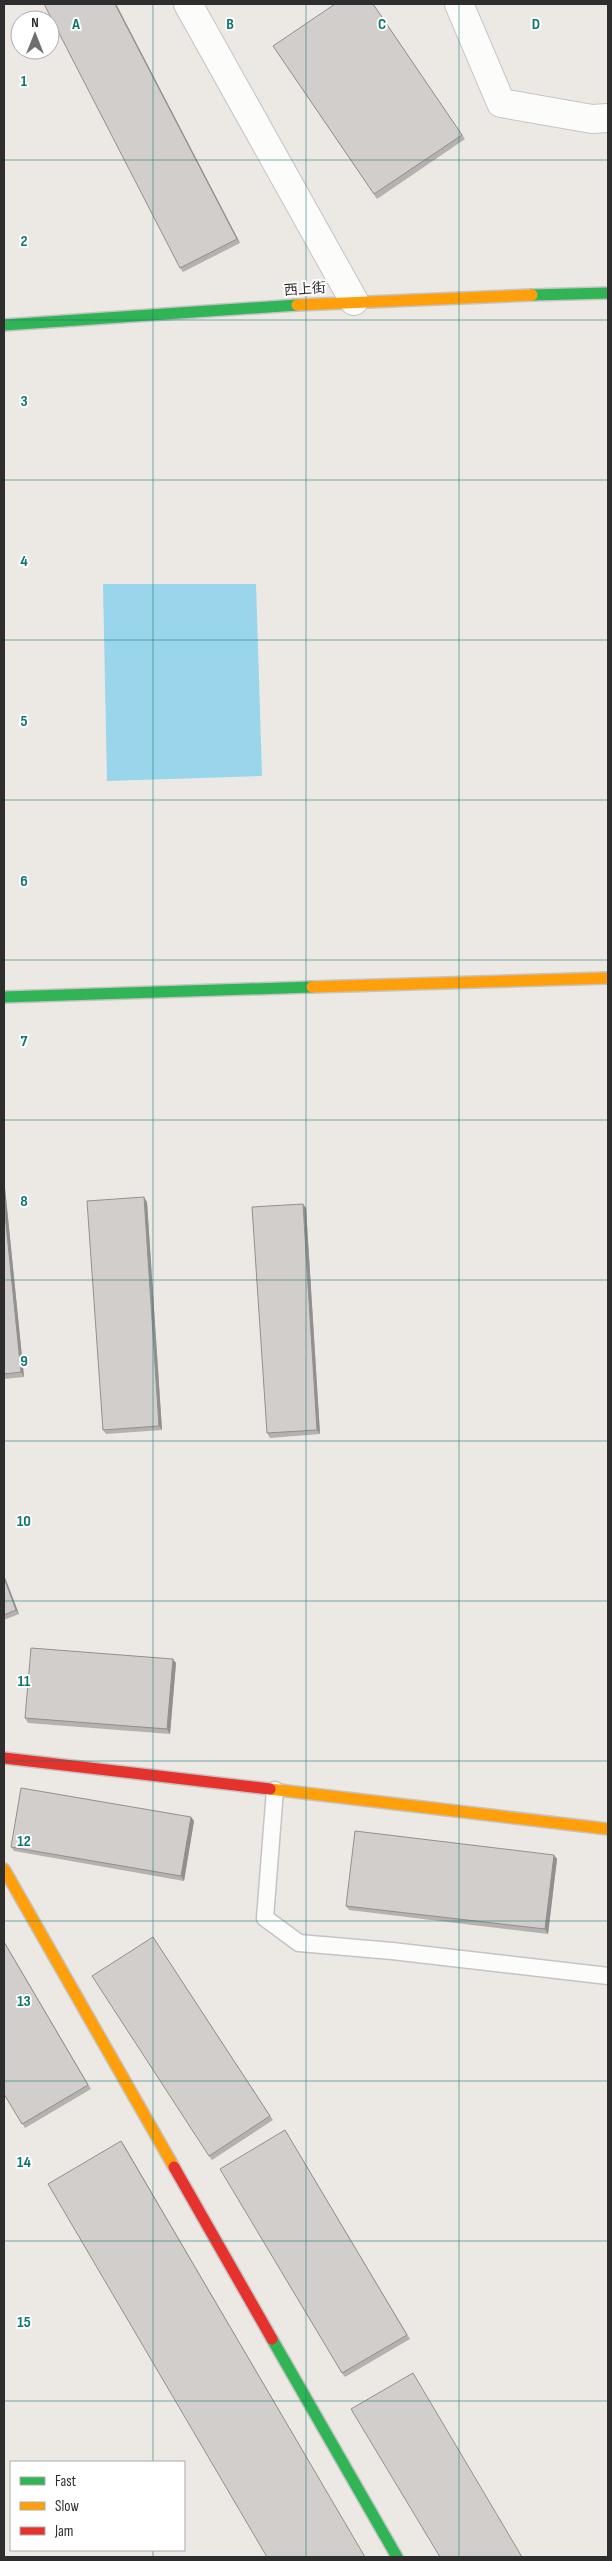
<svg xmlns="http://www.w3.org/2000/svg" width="612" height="2561" viewBox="0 0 612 2561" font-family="'Sofia Sans Condensed','Noto Sans SC',sans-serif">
	<rect width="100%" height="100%" fill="#ece8e4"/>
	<path fill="#99d6ec" d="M103 584H256L262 776 107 781Z"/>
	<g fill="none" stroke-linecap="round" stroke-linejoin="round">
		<defs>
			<path id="lane" d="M275 1790 265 1918 299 1943 392 1951 608 1976"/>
			<path id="street" d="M188 4 354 301
				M459 4 501 103 592 119 608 118"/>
			<path id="fast" d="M532 295 608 293
				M4 325 297 305
				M4 997 312 987
				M272 2339 397 2557"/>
			<path id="slow" d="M297 305 532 295
				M312 987 608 978
				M270 1789 608 1829
				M4 1869 174 2167"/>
			<path id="jam" d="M4 1758 270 1789
				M174 2167 272 2339"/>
		</defs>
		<use href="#lane" stroke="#c5c4c5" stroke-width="19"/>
		<use href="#street" stroke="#c5c4c5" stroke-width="30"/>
		<use href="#fast" stroke="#c5c4c5" stroke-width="14"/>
		<use href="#slow" stroke="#c5c4c5" stroke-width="14"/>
		<use href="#jam" stroke="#c5c4c5" stroke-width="14"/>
		<use href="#lane" stroke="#fcfcfb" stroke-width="16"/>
		<use href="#street" stroke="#fcfcfb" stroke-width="28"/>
		<use href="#fast" stroke="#30b455" stroke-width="11"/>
		<use href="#slow" stroke="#ff9f0a" stroke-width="11"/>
		<use href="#jam" stroke="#e5322d" stroke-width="11"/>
	</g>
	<path fill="#b4b1af" d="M116 4 240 243 183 272 180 268Z
		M373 4 465 139 377 199 273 46Z
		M4 1178 24 1377 4 1379Z
		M147 1202 162 1430 106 1434 103 1430Z
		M306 1208 320 1434 270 1438 267 1433Z
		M4 1575 19 1614 4 1620Z
		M176 1663 170 1734 28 1723 25 1718Z
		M191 1817 194 1821 184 1881 14 1851 11 1847Z
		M554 1855 557 1859 548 1934 349 1910 346 1906Z
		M153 1937 273 2120 212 2160 209 2156Z
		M4 1941 91 2089 25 2128 4 2094Z
		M285 2130 410 2339 345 2377 342 2373Z"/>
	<path fill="#92908e" d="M115 4H116L240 243 237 239Z
		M4 1178 24 1377 21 1372 4 1204Z
		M144 1197 147 1202 162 1430 159 1426Z
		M303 1204 306 1208 320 1434 317 1430Z
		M4 1575 19 1614 16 1610 4 1578Z
		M173 1659 176 1663 170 1734 167 1729Z
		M191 1817 194 1821 184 1881 181 1876Z
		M554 1855 557 1859 548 1934 545 1929Z
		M121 2141 124 2145 365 2557Z"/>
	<path fill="#d1cecb" stroke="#92908e" d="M44 4H115L237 239 180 268Z
		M335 4H373L462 135 374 194 273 46Z
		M144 1197 159 1426 103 1430 87 1201Z
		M4 1204 21 1372 4 1374Z
		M303 1204 317 1430 267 1433 252 1207Z
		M4 1578 16 1610 4 1615Z
		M31 1648 173 1659 167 1729 25 1718Z
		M21 1788 191 1817 181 1876 11 1847Z
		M355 1831 554 1855 545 1929 346 1906Z
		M153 1937 270 2116 209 2156 92 1976Z
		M4 1942 88 2085 22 2124 4 2094Z
		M285 2130 407 2335 342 2373 220 2169Z
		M121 2141 365 2557H267L48 2184Z
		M413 2373 522 2557H440L351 2409Z"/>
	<path fill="none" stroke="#0f766e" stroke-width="1" stroke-opacity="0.55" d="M153 4V2462M306 4V2557M459 4V2557M4 160H608M4 320H608M4 480H608M4 640H608M4 800H608M4 960H608M4 1120H608M4 1280H608M4 1441H608M4 1601H608M4 1761H608M4 1921H608M4 2081H608M4 2241H608M4 2401H608M153 2550V2557"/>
	<g text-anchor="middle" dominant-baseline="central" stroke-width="4" stroke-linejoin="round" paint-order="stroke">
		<g font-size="14" fill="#2e2e2e" stroke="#fff">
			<text transform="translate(305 289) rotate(-4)">西上街</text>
		</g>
	</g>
	<g font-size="16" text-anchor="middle" font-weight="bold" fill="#0f766e" stroke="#fff" stroke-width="4" stroke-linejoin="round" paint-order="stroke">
		<text x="76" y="29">A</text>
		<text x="230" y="29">B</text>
		<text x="382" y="29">C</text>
		<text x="536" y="29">D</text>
		<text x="24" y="86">1</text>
		<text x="24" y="246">2</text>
		<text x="24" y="406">3</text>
		<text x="24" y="566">4</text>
		<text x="24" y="726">5</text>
		<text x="24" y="886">6</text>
		<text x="24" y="1046">7</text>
		<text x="24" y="1206">8</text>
		<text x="24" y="1366">9</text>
		<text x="24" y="1526">10</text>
		<text x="24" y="1686">11</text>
		<text x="24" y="1846">12</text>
		<text x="24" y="2006">13</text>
		<text x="24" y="2167">14</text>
		<text x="24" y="2327">15</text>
	</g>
	<rect width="612" height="2561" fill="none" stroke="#2e2e2e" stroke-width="10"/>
	<rect x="10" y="2461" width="175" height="90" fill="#ffffff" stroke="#ababab"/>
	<rect x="20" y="2477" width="25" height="8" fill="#30b455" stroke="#ababab"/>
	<text x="55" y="2486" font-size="15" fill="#2e2e2e">Fast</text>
	<rect x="20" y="2502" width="25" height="8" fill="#ff9f0a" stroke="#ababab"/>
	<text x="55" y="2511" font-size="15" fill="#2e2e2e">Slow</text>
	<rect x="20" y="2527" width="25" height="8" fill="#e5322d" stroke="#ababab"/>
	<text x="55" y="2536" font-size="15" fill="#2e2e2e">Jam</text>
	<g transform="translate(35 35)"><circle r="24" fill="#ffffff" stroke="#ababab"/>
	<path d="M0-4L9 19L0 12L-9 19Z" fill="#706f6e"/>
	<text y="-8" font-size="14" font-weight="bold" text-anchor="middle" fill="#2e2e2e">N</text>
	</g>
</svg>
